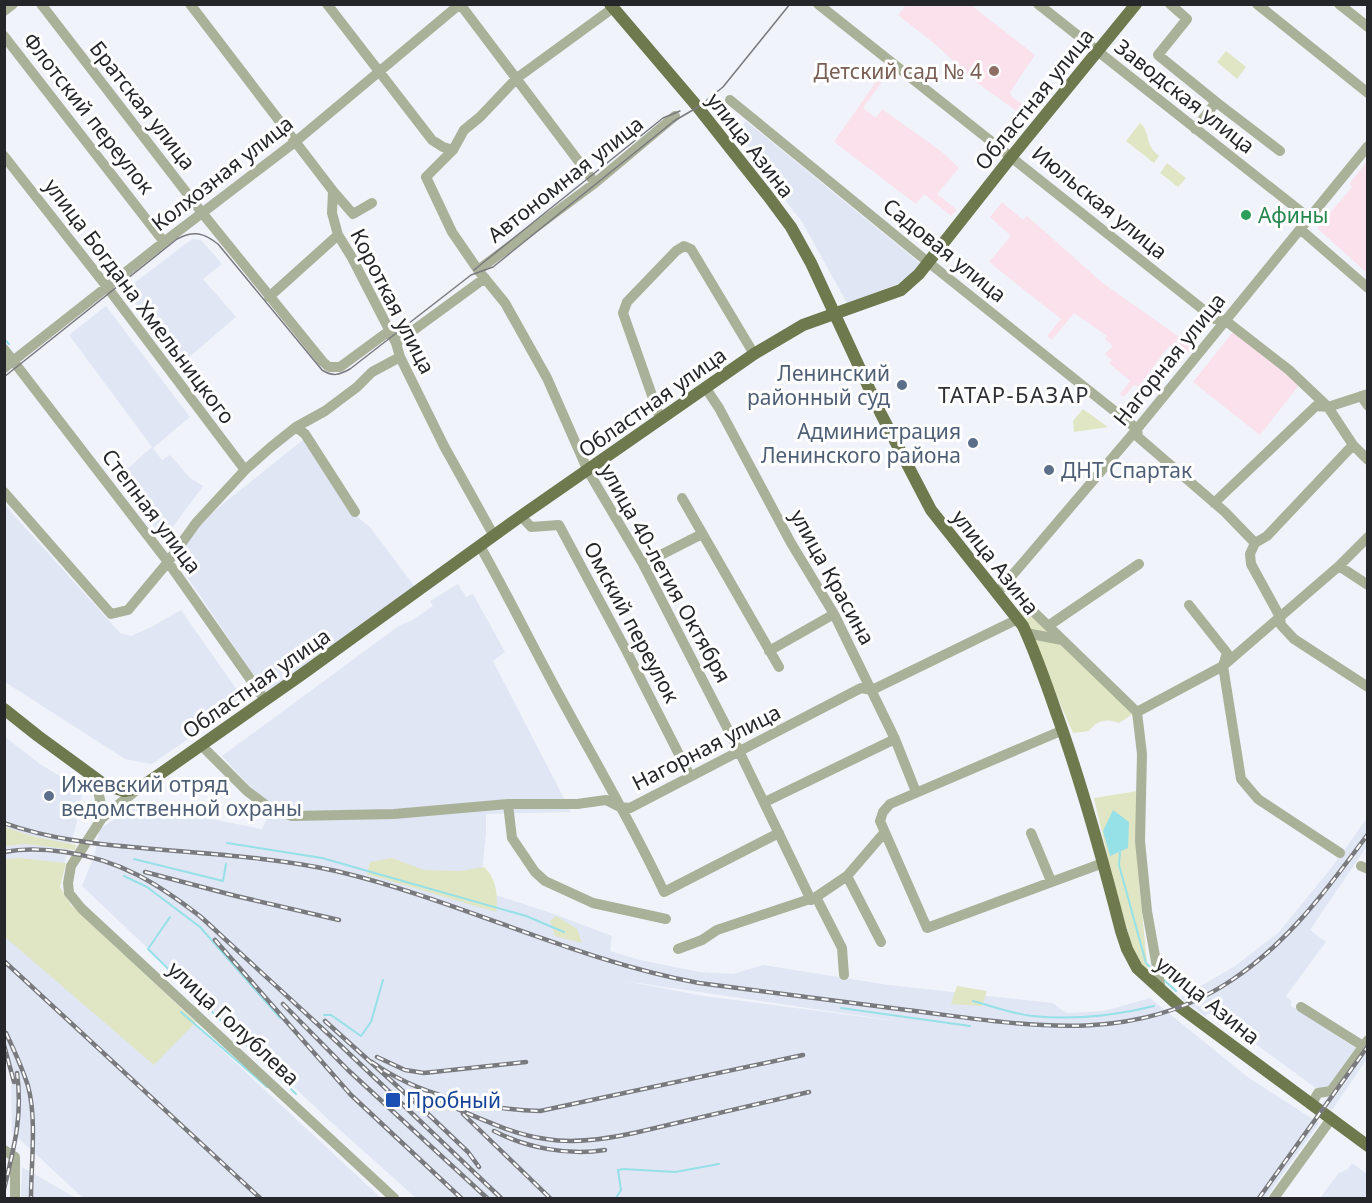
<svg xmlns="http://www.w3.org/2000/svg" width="1372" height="1203" viewBox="0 0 1372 1203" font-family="'Noto Sans',sans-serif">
	<rect width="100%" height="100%" fill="#f0f3fa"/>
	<path fill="#e0e6f4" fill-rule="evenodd" d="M746 121 889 238 921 264 903 282 847 303 801 220 793 211 738 132Z
		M192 239 201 240 222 264 203 279 236 317 181 364 125 290Z
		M106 306 190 417 153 448 162 460 170 455 190 478 203 486 164 539 117 478 152 447 69 335Z
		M304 439 350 511 370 527 415 587 267 695 175 559 193 534 214 511Z
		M4 504 120 633 131 636 153 626 181 610 244 700 152 764 125 759 5 682Z
		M458 584 466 597 473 594 505 652 493 661 571 812 486 814V834L480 890 554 914 612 936 610 951 640 960 700 972 733 974 763 965 889 985 1053 1003 1066 1013 1104 1011 1150 998 1249 1078 1319 1123 1266 1198H416L331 1122 82 886 95 853 99 830 135 804 262 829 274 804 258 795 222 756 400 625 411 621 433 606 430 601ZM624 981 910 1023 704 996Z
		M4 736 40 764 83 790 76 826 57 887 68 907 381 1198H83L12 1132 11 1077 4 1056Z
		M1367 818V846L1310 930 1326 942 1286 996 1292 1002 1290 1005 1357 1049 1330 1088 1317 1089 1212 1012 1205 1016 1180 998 1235 966 1278 933 1332 867Z
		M1367 1043V1059L1332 1110 1323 1104Z
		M1352 1163 1367 1174V1198H1320L1339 1173 1348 1169Z
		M22 1167 76 1198H21Z"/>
	<path fill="#fae1ec" d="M906 5H971L1035 55 1010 92 1012 97 1033 112 1028 119 976 82 935 44 898 15Z
		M882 73 886 76 863 108 876 118 882 109 942 152 959 168 937 194 957 210 951 216 924 194 916 204 834 142Z
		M1367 161V273L1317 228 1352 187 1350 183Z
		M1002 202 1023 220 1027 216 1104 284 1192 346 1183 358 1169 346 1138 387 1134 385 1124 397 1120 394 1130 381 1109 363 1112 360 1105 354 1113 346 1105 339 1107 336 1074 313 1052 340 1047 336 1061 319 989 262 1011 236 990 217Z
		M1233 332 1300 384 1260 435 1193 382Z"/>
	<path fill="#e0e6c3" d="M1226 51 1246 67 1237 79 1217 62Z
		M1140 123C1152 134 1143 143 1159 156L1154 163 1126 141Z
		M1167 163 1186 178 1178 187 1160 173Z
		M1083 409 1108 427 1074 432 1073 421Z
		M1013 596 1136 712 1119 723C1107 718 1097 720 1089 731L1073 733Z
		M1138 791 1139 882 1148 972 1134 954 1114 885 1094 798Z
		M5 827 32 836 76 845 75 850 26 844 5 846Z
		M19 858 66 863 60 887 71 905 196 1022 154 1065 5 937V859Z
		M392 858 424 870 460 871 484 867C497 879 498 896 496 912L367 874 370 862Z
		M556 916 577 929 582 943 555 936 550 921Z
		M957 986 987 991 982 1006 951 1004Z"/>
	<path fill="#96e0e7" d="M1113 810 1129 822 1128 848 1110 856 1103 831Z"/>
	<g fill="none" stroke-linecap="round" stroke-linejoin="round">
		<path stroke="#96e0e7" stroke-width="2" d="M4 339 9 344
			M227 843 322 858 526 916 564 932
			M1120 852 1119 865 1146 963 1152 969
			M134 859 223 881 226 864
			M124 876 147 887 200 927 280 1018
			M170 917 148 949 296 1094
			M1164 980 1176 991
			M973 1001C992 1006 1013 1014 1032 1016 1073 1020 1114 1016 1154 1006
			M841 1008 970 1026
			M181 1012 267 1087
			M324 1015H331L361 1036 371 1022 383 980
			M616 1198 621 1190 618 1170 623 1169 675 1172 719 1164"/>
		<path stroke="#aab199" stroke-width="10" d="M41 4 203 214 323 362 329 367H340L389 331
			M190 4 333 191 332 213 338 235 351 256 396 343 400 357 444 446 494 536
			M327 4 432 140 443 147 453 150
			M460 4 595 183
			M818 4 1215 319 1226 321 1289 370 1328 407 1353 445 1368 460
			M1038 4 1309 218
			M1170 4 1187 19 1158 55 1216 102 1195 129
			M1257 4 1368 93
			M1339 4 1368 27
			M613 8 517 78 480 117 464 130 453 150 426 177 452 232 478 270 505 303 547 378 588 471 643 564 739 751 811 900
			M4 11 13 4
			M4 36 164 242
			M730 100 923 258 1137 429
			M1216 102 1280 151
			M4 156 107 287 245 470
			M333 191 353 214 372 203
			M1300 229 1368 288
			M478 270 595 183 675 116
			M269 297 338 235
			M396 343 485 278
			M4 349 168 562 265 700
			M4 368 164 242 295 142 460 4
			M705 387 719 408 791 543 834 614 895 739 916 792
			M1361 396 1368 406
			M660 418 623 313 627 302 676 251 684 246 691 249 754 354
			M296 427 305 434 355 512
			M1137 429 1138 437 1225 512 1255 543 1250 554 1251 564 1280 617 1281 625 1294 639 1368 687
			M4 492 111 614 128 610 168 562 196 523 245 470 271 447 296 427 325 411 357 387 372 372 400 357
			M682 498 779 667
			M1214 503 1316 406 1328 407 1368 394
			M521 516 531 527 559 525 626 650 690 776
			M1255 543 1267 536 1353 445
			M480 546C507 594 531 643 557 691 593 758 632 823 664 892L779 833
			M643 564 702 534
			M1339 566 1368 585
			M1005 584 1137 712 1142 754 1140 841 1147 911 1161 990
			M998 592 1137 429 1368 146
			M1189 605 1227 653 1223 666 1241 779 1258 799 1340 853
			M1048 626 1139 564
			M1026 633 1062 640
			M769 651 834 614
			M1137 712 1223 666 1339 566 1368 537
			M1063 730 890 804 883 812 880 821 927 928 1103 863
			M201 745 247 791 267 806 292 816 394 814 508 804H577L606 800 620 807 630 808 861 688 872 690 1018 619
			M91 776C99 790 102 802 102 818
			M139 788 102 818 71 866 68 883 69 893 81 908 394 1198
			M765 802 895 739
			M508 804 512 838 535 872 545 881 593 903 666 919
			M1031 833 1051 881
			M1361 866 1368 869
			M847 876 881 942
			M816 897 842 948 844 975
			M678 949 702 940 717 930 816 897 847 876 884 833
			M1301 1007 1363 1046
			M1311 1105 1318 1093 1331 1091 1368 1040
			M4 1150 15 1157V1198
			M1274 1198 1331 1119"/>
		<path stroke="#6e794e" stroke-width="12" d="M610 4 696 105 768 196 791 227 811 263 881 414 931 510 1023 626C1036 654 1046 683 1056 712 1082 784 1102 857 1121 931L1127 949 1137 968 1180 1007 1368 1146
			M4 709 38 736 105 785 124 791 140 788 301 675 521 516 754 354 803 325 901 290 919 274 1012 156 1136 4"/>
		<path stroke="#787a7e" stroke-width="1.5" d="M474 270 663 118 680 111
			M4 377 177 239C194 230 204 233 218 244L322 370C333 377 339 375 350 369L471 275 493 267 674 121 698 107 723 87 790 4"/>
		<defs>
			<path id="rail" d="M4 823C49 839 95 844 142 848 207 854 272 857 336 871 459 900 574 960 699 983 768 992 837 1001 907 1010 1019 1024 1131 1048 1232 980 1289 942 1328 888 1368 834
				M4 852C25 848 44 849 65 852 120 860 157 883 201 917L337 1042 501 1198
				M145 872 236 896 339 920
				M215 940 351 1095 461 1198
				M4 961 260 1198
				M283 1004 348 1070 487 1198
				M325 1021 426 1112 468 1152 479 1167
				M6 1033C14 1050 22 1067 28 1086 37 1119 31 1164 31 1198
				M4 1045 14 1082
				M377 1057 405 1070 424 1073 526 1062
				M372 1062C419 1096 482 1109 540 1111L803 1055
				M441 1102C475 1116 510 1134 546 1139 575 1144 606 1139 634 1133L809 1092
				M463 1114 550 1198
				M494 1131C527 1148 569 1156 605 1150
				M4 1189C14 1148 23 1115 17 1073
				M1259 1198 1368 1046"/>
		</defs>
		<use href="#rail" stroke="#787a7e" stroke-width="4.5"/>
		<use href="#rail" stroke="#fff" stroke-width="2" stroke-dasharray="7" stroke-linecap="butt"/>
	</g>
	<circle fill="#8d6e63" stroke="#fff" stroke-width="2" cx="994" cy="71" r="6"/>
	<circle fill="#2e9e5b" stroke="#fff" stroke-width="2" cx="1246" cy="215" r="6"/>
	<g fill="#5c6f8a" stroke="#fff" stroke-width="2">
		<circle cx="902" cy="385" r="6"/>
		<circle cx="973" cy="443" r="6"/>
		<circle cx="1049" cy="470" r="6"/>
		<circle cx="49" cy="796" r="6"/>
	</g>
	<rect fill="#1a4fb4" stroke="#fff" stroke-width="2" x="385" y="1092" width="16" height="16" rx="3"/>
	<g text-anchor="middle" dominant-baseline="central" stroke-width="6" stroke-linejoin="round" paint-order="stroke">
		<g font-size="21" fill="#785e54" stroke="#fff" text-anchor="end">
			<text x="982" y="71">Детский сад № 4</text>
		</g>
		<g font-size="21" fill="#252629" stroke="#fff">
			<text transform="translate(1185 96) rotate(38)">Заводская улица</text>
			<text transform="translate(1034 99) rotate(-51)">Областная улица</text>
			<text transform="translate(143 105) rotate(52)">Братская улица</text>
			<text transform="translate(89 113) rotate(52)">Флотский переулок</text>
			<text transform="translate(751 145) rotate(52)">улица Азина</text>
			<text transform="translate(222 173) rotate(-38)">Колхозная улица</text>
			<text transform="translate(565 179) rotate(-38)">Автономная улица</text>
			<text transform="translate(1100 202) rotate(39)">Июльская улица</text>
			<text transform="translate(945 250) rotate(39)">Садовая улица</text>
			<text transform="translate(140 301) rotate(53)">улица Богдана Хмельницкого</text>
			<text transform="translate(393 301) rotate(63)">Короткая улица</text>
			<text transform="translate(1169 359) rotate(-51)">Нагорная улица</text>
			<text transform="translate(652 402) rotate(-35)">Областная улица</text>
			<text transform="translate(152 511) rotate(53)">Степная улица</text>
			<text transform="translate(996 562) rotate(52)">улица Азина</text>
			<text transform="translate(666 573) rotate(61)">улица 40-летия Октября</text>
			<text transform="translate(833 577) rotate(61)">улица Красина</text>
			<text transform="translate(632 622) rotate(62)">Омский переулок</text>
			<text transform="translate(256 683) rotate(-35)">Областная улица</text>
			<text transform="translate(706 747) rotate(-27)">Нагорная улица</text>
			<text transform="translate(1208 1000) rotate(39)">улица Азина</text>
			<text transform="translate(234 1023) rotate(43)">улица Голублева</text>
		</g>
		<g font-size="21" fill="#27864d" stroke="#fff" text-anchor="start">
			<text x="1258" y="215">Афины</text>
		</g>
		<g font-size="21" fill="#4e5e75" stroke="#fff" text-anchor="end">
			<text x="890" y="373">Ленинский<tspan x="890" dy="24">районный суд</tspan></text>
			<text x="961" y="431">Администрация<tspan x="961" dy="24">Ленинского района</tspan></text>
			<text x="1061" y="470" text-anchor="start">ДНТ Спартак</text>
			<text x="61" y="784" text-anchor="start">Ижевский отряд<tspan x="61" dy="24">ведомственной охраны</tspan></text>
		</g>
		<g font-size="21" fill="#164399" stroke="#fff" text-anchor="start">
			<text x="406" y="1100">Пробный</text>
		</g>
		<g font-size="22" letter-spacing="1.5" fill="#2e3035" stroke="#fff">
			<text x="1014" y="394">ТАТАР-БАЗАР</text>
		</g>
	</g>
	<rect width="1372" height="1203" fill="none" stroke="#252629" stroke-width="12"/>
</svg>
